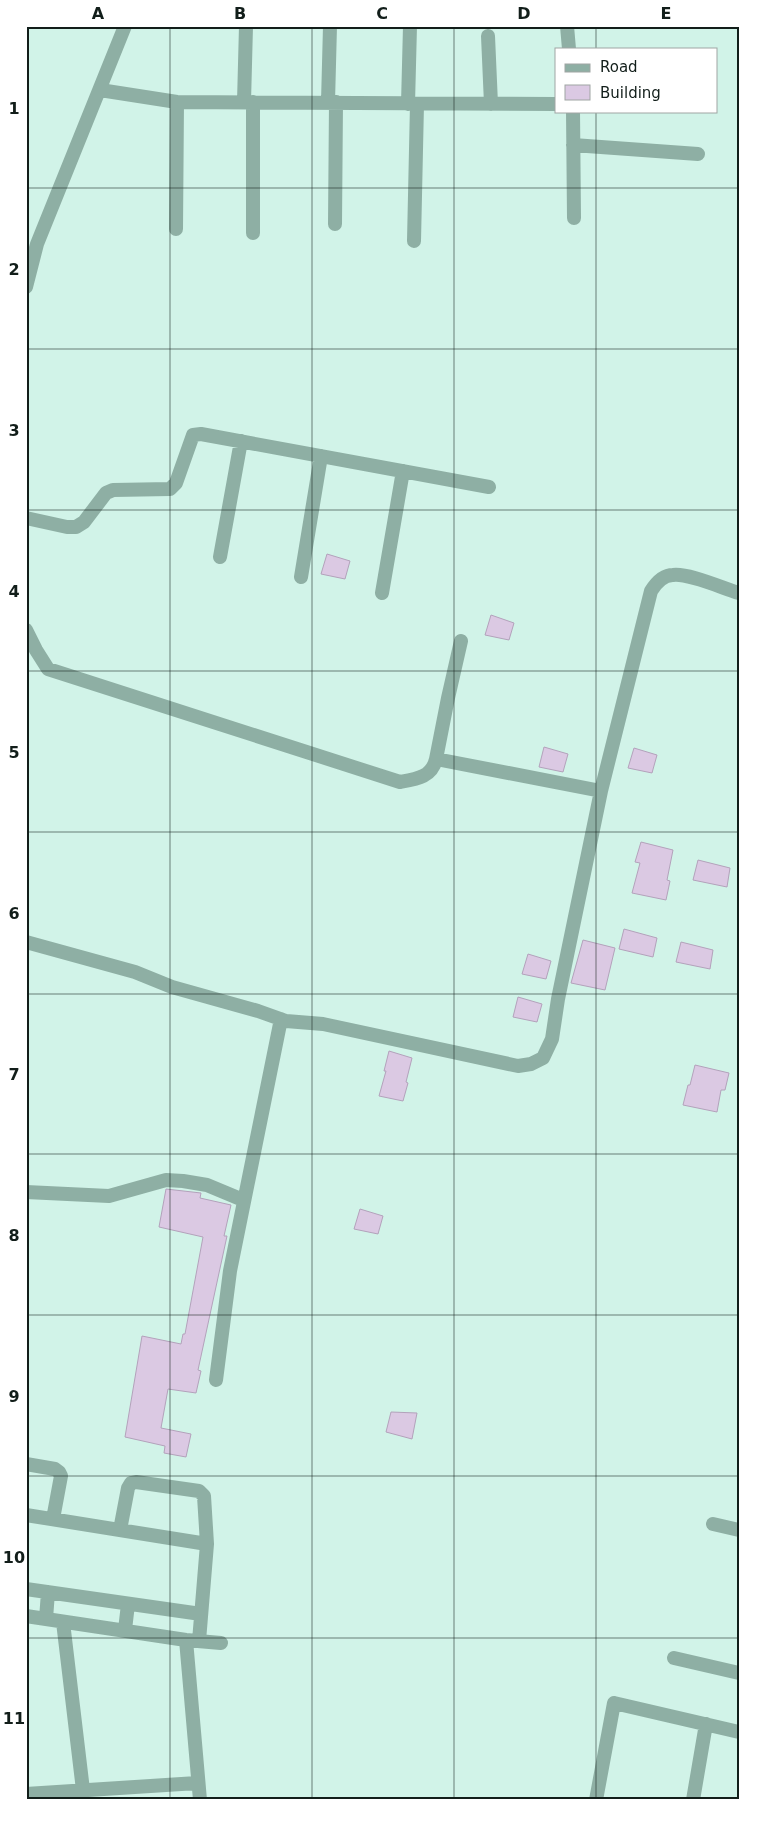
<svg xmlns="http://www.w3.org/2000/svg" width="765" height="1826" viewBox="0 0 765 1826" font-family="'DejaVu Sans',sans-serif">
	<rect width="100%" height="100%" fill="#d1f3e8"/>
	<path fill="#dbc9e3" stroke="#b3a2bb" d="M327 554 350 561 345 579 321 574Z
		M491 615 514 623 509 640 485 635Z
		M544 747 568 754 563 772 539 767Z
		M634 748 657 755 652 773 628 768Z
		M641 842 673 850 667 880 670 881 666 900 632 893 640 863 635 862Z
		M698 860 730 868 727 887 693 880Z
		M624 929 657 938 653 957 619 949Z
		M583 940 615 948 605 990 571 983Z
		M681 942 713 950 710 969 676 962Z
		M528 954 551 961 546 979 522 974Z
		M518 997 542 1004 537 1022 513 1017Z
		M389 1051 412 1058 406 1082 408 1083 403 1101 379 1096 386 1071H384Z
		M695 1065 729 1073 725 1090H721L717 1112 683 1105 688 1085H690Z
		M166 1189 201 1193 200 1198 231 1205 224 1236H227L198 1370 201 1371 196 1393 168 1389 161 1428 191 1434 186 1457 164 1453 165 1446 125 1437 142 1336 181 1344 183 1334H185L203 1237 159 1227Z
		M360 1209 383 1216 378 1234 354 1229Z
		M391 1412 417 1413 412 1439 386 1432Z"/>
	<g fill="none" stroke-linecap="round" stroke-linejoin="round">
		<path stroke="#8eafa4" stroke-width="14" d="M567 26 569 49
			M488 36 491 104
			M100 90 177 102 556 104
			M244 102 246 26
			M253 102V233
			M328 102 330 26
			M408 104 410 26
			M573 111 574 218
			M573 145 698 154
			M335 224 336 102
			M176 229 177 102
			M414 241 417 104
			M26 287 37 244 125 26
			M26 518 67 527H76L84 522 106 493 113 490 170 489 176 483 193 435 201 434 489 487
			M220 557 241 441
			M301 577 321 456
			M382 593 403 471
			M26 630 36 650 48 669 400 782C417 779 432 777 436 759L601 791
			M436 759 448 698 461 641
			M26 942 135 972 172 987 258 1011 286 1021 323 1024 518 1066 531 1064 543 1058 552 1039 558 999 601 791 651 591C656 583 663 575 673 575 689 573 722 588 739 593
			M26 1192 109 1196 166 1180 183 1181 207 1185 243 1200
			M216 1380 230 1271 281 1019
			M26 1464 55 1469 59 1472 61 1476 53 1519
			M26 1515 207 1544
			M713 1524 739 1530
			M120 1530 128 1488 131 1483 136 1482 199 1491 204 1496 207 1544 199 1641
			M26 1589 201 1614
			M26 1616 186 1640 221 1643
			M46 1619 48 1592
			M63 1622 83 1790
			M125 1630 128 1604
			M186 1640 200 1800
			M674 1658 739 1673
			M26 1794 197 1783
			M596 1800 614 1703 739 1732
			M693 1800 706 1724"/>
	</g>
	<path fill="none" stroke="#121e1a" stroke-width="1" stroke-opacity="0.55" d="M170 26V1800M312 26V1800M454 26V1800M596 26V49M596 111V1800M26 188H739M26 349H739M26 510H739M26 671H739M26 832H739M26 994H739M26 1154H739M26 1315H739M26 1476H739M26 1638H739"/>
	<rect width="765" height="1826" fill="none" stroke="#ffffff" stroke-width="55"/>
	<rect x="555" y="48" width="162" height="65" fill="#ffffff" stroke="#a0a5a3"/>
	<rect x="565" y="64" width="25" height="8" fill="#8eafa4" stroke="#a0a5a3"/>
	<text x="600" y="72" font-size="15" fill="#121e1a">Road</text>
	<rect x="565" y="85" width="25" height="15" fill="#dbc9e3" stroke="#a0a5a3"/>
	<text x="600" y="98" font-size="15" fill="#121e1a">Building</text>
	<rect x="28" y="28" width="710" height="1770" fill="none" stroke="#121e1a" stroke-width="2"/>
	<g font-size="16" text-anchor="middle" font-weight="bold" fill="#121e1a">
		<text x="98" y="19">A</text>
		<text x="240" y="19">B</text>
		<text x="382" y="19">C</text>
		<text x="524" y="19">D</text>
		<text x="666" y="19">E</text>
		<text x="14" y="114">1</text>
		<text x="14" y="275">2</text>
		<text x="14" y="436">3</text>
		<text x="14" y="597">4</text>
		<text x="14" y="758">5</text>
		<text x="14" y="919">6</text>
		<text x="14" y="1080">7</text>
		<text x="14" y="1241">8</text>
		<text x="14" y="1402">9</text>
		<text x="14" y="1563">10</text>
		<text x="14" y="1724">11</text>
	</g>
</svg>
